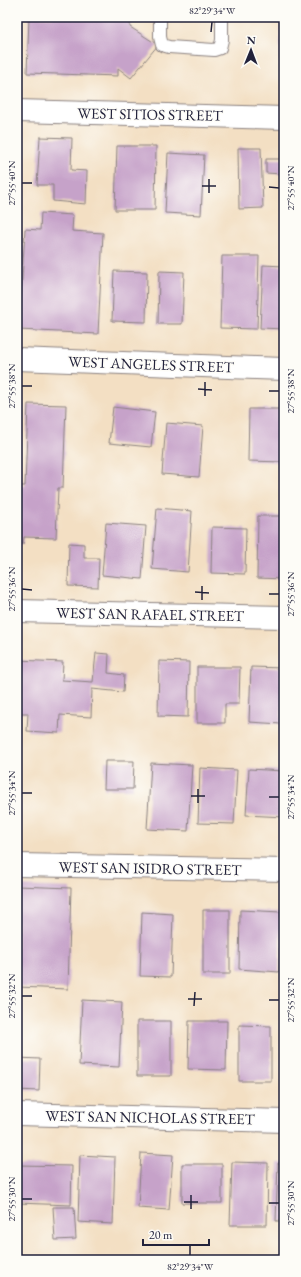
<svg xmlns="http://www.w3.org/2000/svg" width="301" height="1277" viewBox="0 0 301 1277" font-family="'EB Garamond',serif">
	<rect width="100%" height="100%" fill="#fdfcf7"/>
	<filter id="ink" filterUnits="userSpaceOnUse"><feTurbulence type="fractalNoise" baseFrequency=".025" numOctaves="2"/><feDisplacementMap in="SourceGraphic" scale="8" xChannelSelector="R" yChannelSelector="G"/><feConvolveMatrix kernelMatrix="1 2 1 2 8 2 1 2 1" color-interpolation-filters="sRGB"/></filter>
	<filter id="wash" filterUnits="userSpaceOnUse"><feTurbulence type="fractalNoise" baseFrequency=".012" numOctaves="4" result="noise"/><feDisplacementMap in="SourceGraphic" scale="16" xChannelSelector="R" yChannelSelector="G"/><feGaussianBlur stdDeviation="0.9" result="paint"/><feColorMatrix in="noise" values="0 0 0 0 0 0 0 0 0 0 0 0 0 0 0 0 0 1.4 0 .05"/><feComposite in="paint" operator="in"/></filter>
	<g filter="url(#wash)">
		<rect width="100%" height="100%" fill="#f3dfc3"/>
		<g id="blocks">
			<path fill="#c6a2c9" d="M29 17H130V27L158 45 131 78 118 68V76L27 73Z
				M280 17H284V59H280Z
				M40 137 72 138 71 170 87 171 86 204 53 201V185H37Z
				M117 146H156L155 210H115Z
				M238 148H261L263 208 239 209Z
				M168 153 204 155 201 215 165 213Z
				M266 159H284V203H281L282 174 266 173Z
				M41 213 73 215 72 231 103 233 98 334 19 330 25 229 40 230Z
				M222 256H259L257 329 220 328Z
				M263 265 284 266V329L260 328Z
				M114 271 147 272 146 322 112 321Z
				M159 271 184 272 182 324H158Z
				M28 404 66 405 63 488H58L56 538 24 537 23 544H17V486H25Z
				M113 407 155 412 151 447 109 443Z
				M249 409H284V462L248 461Z
				M166 423 203 426 199 477 162 474Z
				M157 508 192 511 188 572 152 569Z
				M258 516H284V579L257 578Z
				M106 523 146 526 142 579 102 575Z
				M212 527 246 528 245 574 211 573Z
				M69 543 84 544V558H99L98 587 68 586Z
				M96 653 109 654 108 673 124 675 123 692 92 689 91 717 60 715 59 733 27 731 28 713H17V660L63 662 62 680 93 682Z
				M159 661 189 662 188 717 158 716Z
				M197 667H240L239 704H225V723H197Z
				M251 667 283 668 281 724 249 722Z
				M105 761H134L133 789H104Z
				M151 763 192 765 188 831 147 829Z
				M200 768 237 770 234 824 198 823Z
				M249 769 284 771V817L246 815Z
				M17 886 71 888 68 989 17 987Z
				M203 910H230V974H203Z
				M240 910 281 912 279 972 239 969Z
				M142 912 173 914 171 977 140 976Z
				M82 1000 122 1002 119 1067 79 1065Z
				M137 1021H171V1076H137Z
				M189 1021H227L226 1070 188 1069Z
				M239 1025 271 1026V1081H239Z
				M17 1058 40 1059 39 1091 17 1090Z
				M141 1153 173 1155 169 1210 138 1208Z
				M80 1155 115 1157 113 1224 78 1222Z
				M232 1162 268 1163 267 1225H230Z
				M278 1163H284V1221H276Z
				M182 1164H222V1203H182Z
				M17 1165 72 1166 71 1205 17 1203Z
				M53 1207H74L76 1239 55 1240Z"/>
		</g>
	</g>
	<g filter="url(#ink)">
		<use href="#blocks" fill-opacity="0" stroke="#8a807f" stroke-width="1"/>
		<g fill="none" stroke-linecap="round" stroke-linejoin="round">
			<defs>
				<path id="lane" d="M160 17V37L162 45 169 47 214 50 220 48 222 40V17"/>
				<path id="street" d="M17 111 284 118
					M17 359 284 369
					M17 611 284 617
					M17 865 284 870
					M17 1114 284 1121"/>
			</defs>
			<use href="#lane" stroke="#8a807f" stroke-width="14"/>
			<use href="#street" stroke="#8a807f" stroke-width="24"/>
			<use href="#lane" stroke="#fff" stroke-width="12"/>
			<use href="#street" stroke="#fff" stroke-width="22"/>
		</g>
	</g>
	<path fill="none" stroke="#22223b" stroke-width="1.5" d="M211 32 212 22M22 183H32M202 186H216M269 187 279 188M209 193V179M22 386H32M198 389 212 390M269 391H279M205 396V382M22 589 32 590M195 592 209 593M269 594H279M202 600V586M22 793H32M191 796H205M269 797H279M198 803V789M22 996H32M188 999H202M269 1000H279M194 1006 195 992M22 1199H32M184 1202H198M269 1203H279M191 1209V1195M190 1255V1245"/>
	<g text-anchor="middle" dominant-baseline="central" stroke-width="3" stroke-linejoin="round" paint-order="stroke">
		<g font-size="15" fill="#22223b" stroke="#fdfcf7">
			<text transform="translate(150 114) rotate(1)">WEST SITIOS STREET</text>
			<text transform="translate(151 364) rotate(2)">WEST ANGELES STREET</text>
			<text transform="translate(150 614) rotate(1)">WEST SAN RAFAEL STREET</text>
			<text transform="translate(150 868) rotate(1)">WEST SAN ISIDRO STREET</text>
			<text transform="translate(150 1117) rotate(1)">WEST SAN NICHOLAS STREET</text>
		</g>
	</g>
	<rect width="301" height="1277" fill="none" stroke="#fdfcf7" stroke-width="44"/>
	<g transform="translate(251 50) rotate(1)" stroke="#fdfcf7" stroke-width="3" paint-order="stroke">
	<path d="M0-3L7 15L0 10L-7 15Z" fill="#22223b"/>
	<text y="-6" font-size="11" font-weight="bold" text-anchor="middle" fill="#22223b">N</text>
	</g>
	<path d="M143 1239v6h66v-6" fill="none" stroke="#22223b" stroke-width="2"/>
	<text x="149" y="1239" font-size="12" fill="#22223b" stroke="#fdfcf7" stroke-width="3" paint-order="stroke">20 m</text>
	<rect x="22" y="22" width="257" height="1233" fill="none" stroke="#22223b" stroke-width="1.5"/>
	<g font-size="10" text-anchor="middle" fill="#22223b">
		<text x="212" y="14">82°29'34"W</text>
		<text transform="translate(11 183) rotate(-90)" y="4">27°55'40"N</text>
		<text transform="translate(290 188) rotate(-90)" y="4">27°55'40"N</text>
		<text transform="translate(11 386) rotate(-90)" y="4">27°55'38"N</text>
		<text transform="translate(290 391) rotate(-90)" y="4">27°55'38"N</text>
		<text transform="translate(11 589) rotate(-90)" y="4">27°55'36"N</text>
		<text transform="translate(290 594) rotate(-90)" y="4">27°55'36"N</text>
		<text transform="translate(11 793) rotate(-90)" y="4">27°55'34"N</text>
		<text transform="translate(290 797) rotate(-90)" y="4">27°55'34"N</text>
		<text transform="translate(11 996) rotate(-90)" y="4">27°55'32"N</text>
		<text transform="translate(290 1000) rotate(-90)" y="4">27°55'32"N</text>
		<text transform="translate(11 1199) rotate(-90)" y="4">27°55'30"N</text>
		<text transform="translate(290 1203) rotate(-90)" y="4">27°55'30"N</text>
		<text x="190" y="1270">82°29'34"W</text>
	</g>
</svg>
